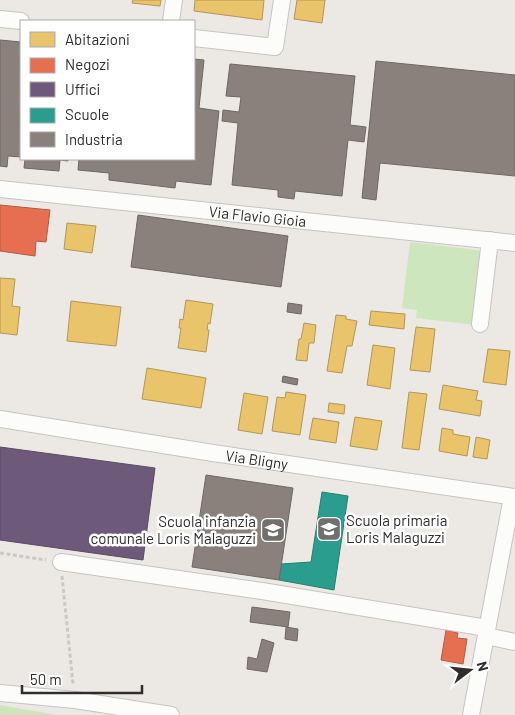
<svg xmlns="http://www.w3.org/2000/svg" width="515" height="715" viewBox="0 0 515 715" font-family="Barlow,sans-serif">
	<rect width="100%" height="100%" fill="#ece8e4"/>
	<path fill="#cee6be" d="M410 242 485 251 476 325 416 318 417 310 402 308Z
		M0 705 57 715H0Z"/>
	<path fill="#e9c46a" stroke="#b19758" d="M133 0H161L160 6 132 3Z
		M195 0H264L262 20 194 11Z
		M297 0H325L322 23 294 19Z
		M67 223 96 226 92 253 64 249Z
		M0 278 15 279 12 306 20 307 17 335 0 333Z
		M186 300 213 304 210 324 208 323 207 330H209L206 352 178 348 181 328H179L180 319 183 320Z
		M71 301 121 307 116 346 67 341Z
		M371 311 405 314 404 329 369 325Z
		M336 315 346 316V319L357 321 352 346H347L342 373 327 371Z
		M304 323 316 325 314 343H309L307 361 296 360 299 339H301Z
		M416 327 435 329 430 372 410 370Z
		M373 345 395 348 390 389 367 385Z
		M488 349 510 351 506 385 483 382Z
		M147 368 206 378 201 408 142 399Z
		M443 385 478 391 476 400 482 401 480 416 439 409Z
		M286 392 306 395 300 435 272 431 277 397 285 398Z
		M409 392 427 394 419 450 402 448Z
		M244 393 268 397 262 434 238 430Z
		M329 403 345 405 344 414 328 412Z
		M355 417 382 421 377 450 350 446Z
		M313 418 339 422 336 443 309 439Z
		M442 428 453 430V434L470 437 467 456 439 451Z
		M476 437 490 440 487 459 473 457Z"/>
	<path fill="#e76f51" stroke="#b05c46" d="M0 205 50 210 46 242 36 241 35 256 0 251Z
		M446 630 458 633 457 638 467 639 463 664 441 660Z"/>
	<path fill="#6d597a" stroke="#5a4c63" d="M0 447 155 468 143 560 0 540Z"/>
	<path fill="#2a9d8f" stroke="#2b7c72" d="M322 492 348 496 334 590 279 580 281 564 311 562Z"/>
	<path fill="#8a817c" stroke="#6e6865" d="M0 40 21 42V157L8 156 7 167 0 166Z
		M194 59 204 60 199 108 219 111 211 185 176 181 175 188 109 180V173L78 170 79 159H194Z
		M376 61 515 75V176L380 163 376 200 362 198Z
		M230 64 355 76 350 125 366 127 364 142 348 140 342 196 295 191 294 199 278 197V190L232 185 238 123 222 121 223 110 239 112 241 97 226 96Z
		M25 159H68V161L60 160 59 171 24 168Z
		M138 215 288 236 281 287 131 267Z
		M288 303 302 305 301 314 287 312Z
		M283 376 298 379 297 385 282 382Z
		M206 475 293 488 279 580 192 567Z
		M252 607 290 612 288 627 250 622Z
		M286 627 298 629 297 641 285 639Z
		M262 639 274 643 267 672 247 669 248 657 257 659Z"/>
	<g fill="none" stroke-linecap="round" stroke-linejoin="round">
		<defs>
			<g id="minor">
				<path d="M0 19 21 21"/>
				<path d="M171 21 174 0"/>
				<path d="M194 38 275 47 282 0"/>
				<path id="s1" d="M0 189 515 243"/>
				<path d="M480 324 490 240"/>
				<path id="s2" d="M0 419 213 453 515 497"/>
				<path d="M61 562 262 591 487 628"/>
				<path d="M486 636 515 642"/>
				<path d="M0 693 75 700 171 715"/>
				<path d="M471 715 512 497"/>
			</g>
		</defs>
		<use href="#minor" stroke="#c5c4c5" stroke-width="18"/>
		<path stroke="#c9c9c8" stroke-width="3" stroke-dasharray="4 2.5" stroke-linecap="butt" d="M0 553 46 560
			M62 576 73 684"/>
		<use href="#minor" stroke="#fcfcfb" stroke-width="16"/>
	</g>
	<defs>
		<symbol id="school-square" viewBox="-11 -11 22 22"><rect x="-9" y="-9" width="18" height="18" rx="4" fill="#706f6e" stroke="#fff"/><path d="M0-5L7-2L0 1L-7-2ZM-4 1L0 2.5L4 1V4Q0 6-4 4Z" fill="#fff"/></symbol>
	</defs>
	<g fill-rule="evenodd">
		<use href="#school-square" x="315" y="515" width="28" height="28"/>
		<use href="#school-square" x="259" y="516" width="28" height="28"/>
	</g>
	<g text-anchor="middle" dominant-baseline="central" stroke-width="5" stroke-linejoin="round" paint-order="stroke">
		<g font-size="15" fill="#2e2e2e" stroke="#fff">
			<text stroke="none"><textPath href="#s1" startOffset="259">Via Flavio Gioia</textPath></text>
			<text stroke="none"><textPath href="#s2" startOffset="260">Via Bligny</textPath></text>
		</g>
		<g font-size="15" fill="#2e2e2e" stroke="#fff" text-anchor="start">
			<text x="346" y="520">Scuola primaria<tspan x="346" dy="17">Loris Malaguzzi</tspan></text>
			<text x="256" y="521" text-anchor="end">Scuola infanzia<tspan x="256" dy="17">comunale Loris Malaguzzi</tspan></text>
		</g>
	</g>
	<rect x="20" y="20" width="175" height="140" fill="#ffffff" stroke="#ababab"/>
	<rect x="30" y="32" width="25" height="15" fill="#e9c46a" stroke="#ababab"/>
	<text x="65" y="45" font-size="15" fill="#2e2e2e">Abitazioni</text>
	<rect x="30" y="58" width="25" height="15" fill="#e76f51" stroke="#ababab"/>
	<text x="65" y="70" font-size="15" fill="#2e2e2e">Negozi</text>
	<rect x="30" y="82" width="25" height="15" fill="#6d597a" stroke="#ababab"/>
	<text x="65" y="95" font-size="15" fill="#2e2e2e">Uffici</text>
	<rect x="30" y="108" width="25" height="15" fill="#2a9d8f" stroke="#ababab"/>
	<text x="65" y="120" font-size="15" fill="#2e2e2e">Scuole</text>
	<rect x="30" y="132" width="25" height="15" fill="#8a817c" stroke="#ababab"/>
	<text x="65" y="145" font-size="15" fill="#2e2e2e">Industria</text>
	<g transform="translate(470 670) rotate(74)" stroke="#ffffff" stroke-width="4" paint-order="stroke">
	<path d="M0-4L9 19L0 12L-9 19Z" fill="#2e2e2e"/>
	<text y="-8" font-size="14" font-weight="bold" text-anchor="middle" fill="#2e2e2e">N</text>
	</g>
	<path d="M22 685v8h120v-8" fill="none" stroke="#2e2e2e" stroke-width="2.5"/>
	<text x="30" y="685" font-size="15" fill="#2e2e2e" stroke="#ffffff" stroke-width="4" paint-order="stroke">50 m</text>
</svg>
